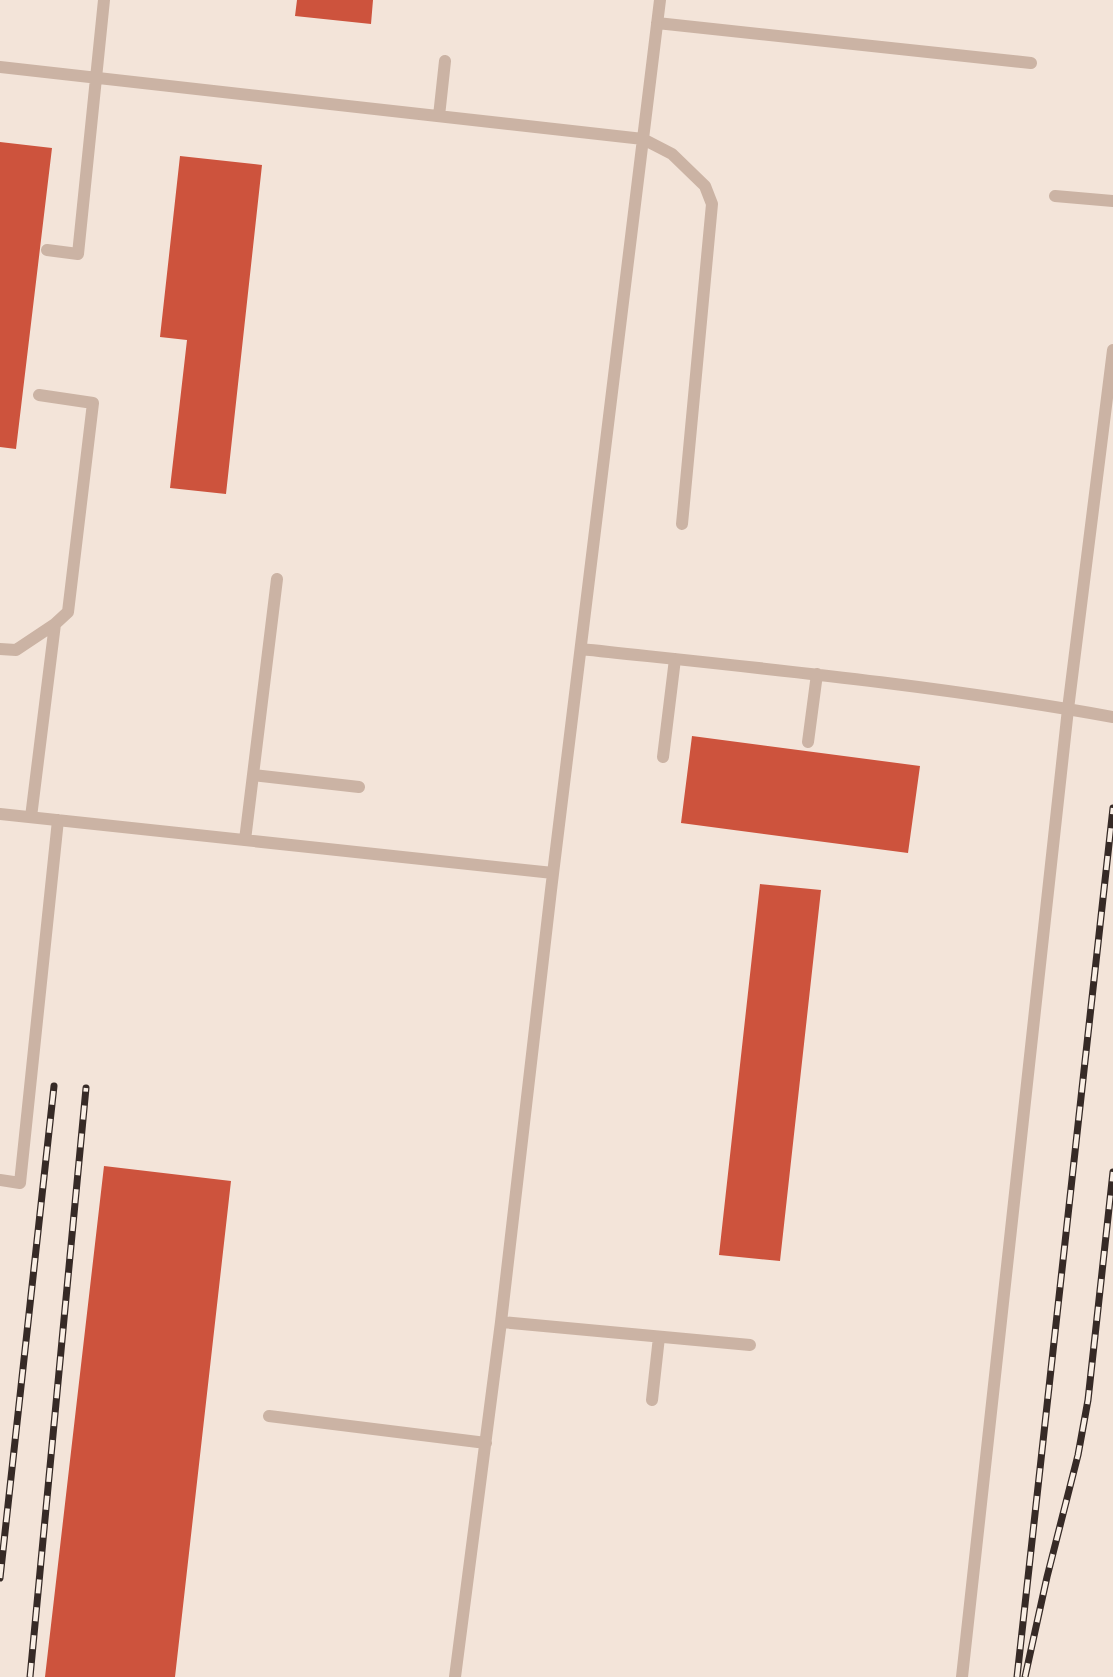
<svg xmlns="http://www.w3.org/2000/svg" width="1113" height="1677" viewBox="0 0 1113 1677" font-family="'Roboto Condensed',sans-serif">
	<rect width="100%" height="100%" fill="#f3e4d9"/>
	<path fill="#cd533d" d="M297 0H373L371 24 295 16Z
		M0 142 52 148 16 449 0 447Z
		M180 156 262 165 226 494 170 488 187 340 160 337Z
		M692 736 920 766 908 853 681 823Z
		M760 884 821 890 780 1261 719 1255Z
		M104 1166 231 1181 175 1677H45Z"/>
	<g fill="none" stroke-linecap="round" stroke-linejoin="round">
		<path stroke="#cbb3a4" stroke-width="12" d="M657 23 1031 63
			M0 67 643 139 672 154 705 186 712 204 682 524
			M439 116 445 61
			M1055 196 1113 201
			M47 250 78 254 104 0
			M0 649 16 650 55 624 68 612 93 403 39 395
			M581 649C758 668 937 685 1113 717
			M808 742 817 674
			M663 757 675 659
			M253 775 359 787
			M0 814 553 873
			M31 817 55 624
			M245 840 277 579
			M0 1180 20 1183 58 820
			M501 1322 750 1345
			M652 1400 659 1337
			M269 1416 486 1443
			M455 1677 501 1322 551 890 660 0
			M962 1677 1068 709 1113 350"/>
		<defs>
			<path id="rail" d="M0 1578 54 1086
				M30 1677 86 1088
				M1017 1677 1113 808
				M1025 1677 1047 1577 1078 1455 1088 1400 1113 1172"/>
		</defs>
		<use href="#rail" stroke="#362a26" stroke-width="7"/>
		<use href="#rail" stroke="#faefe5" stroke-width="4.5" stroke-dasharray="14" stroke-linecap="butt"/>
	</g>
</svg>
